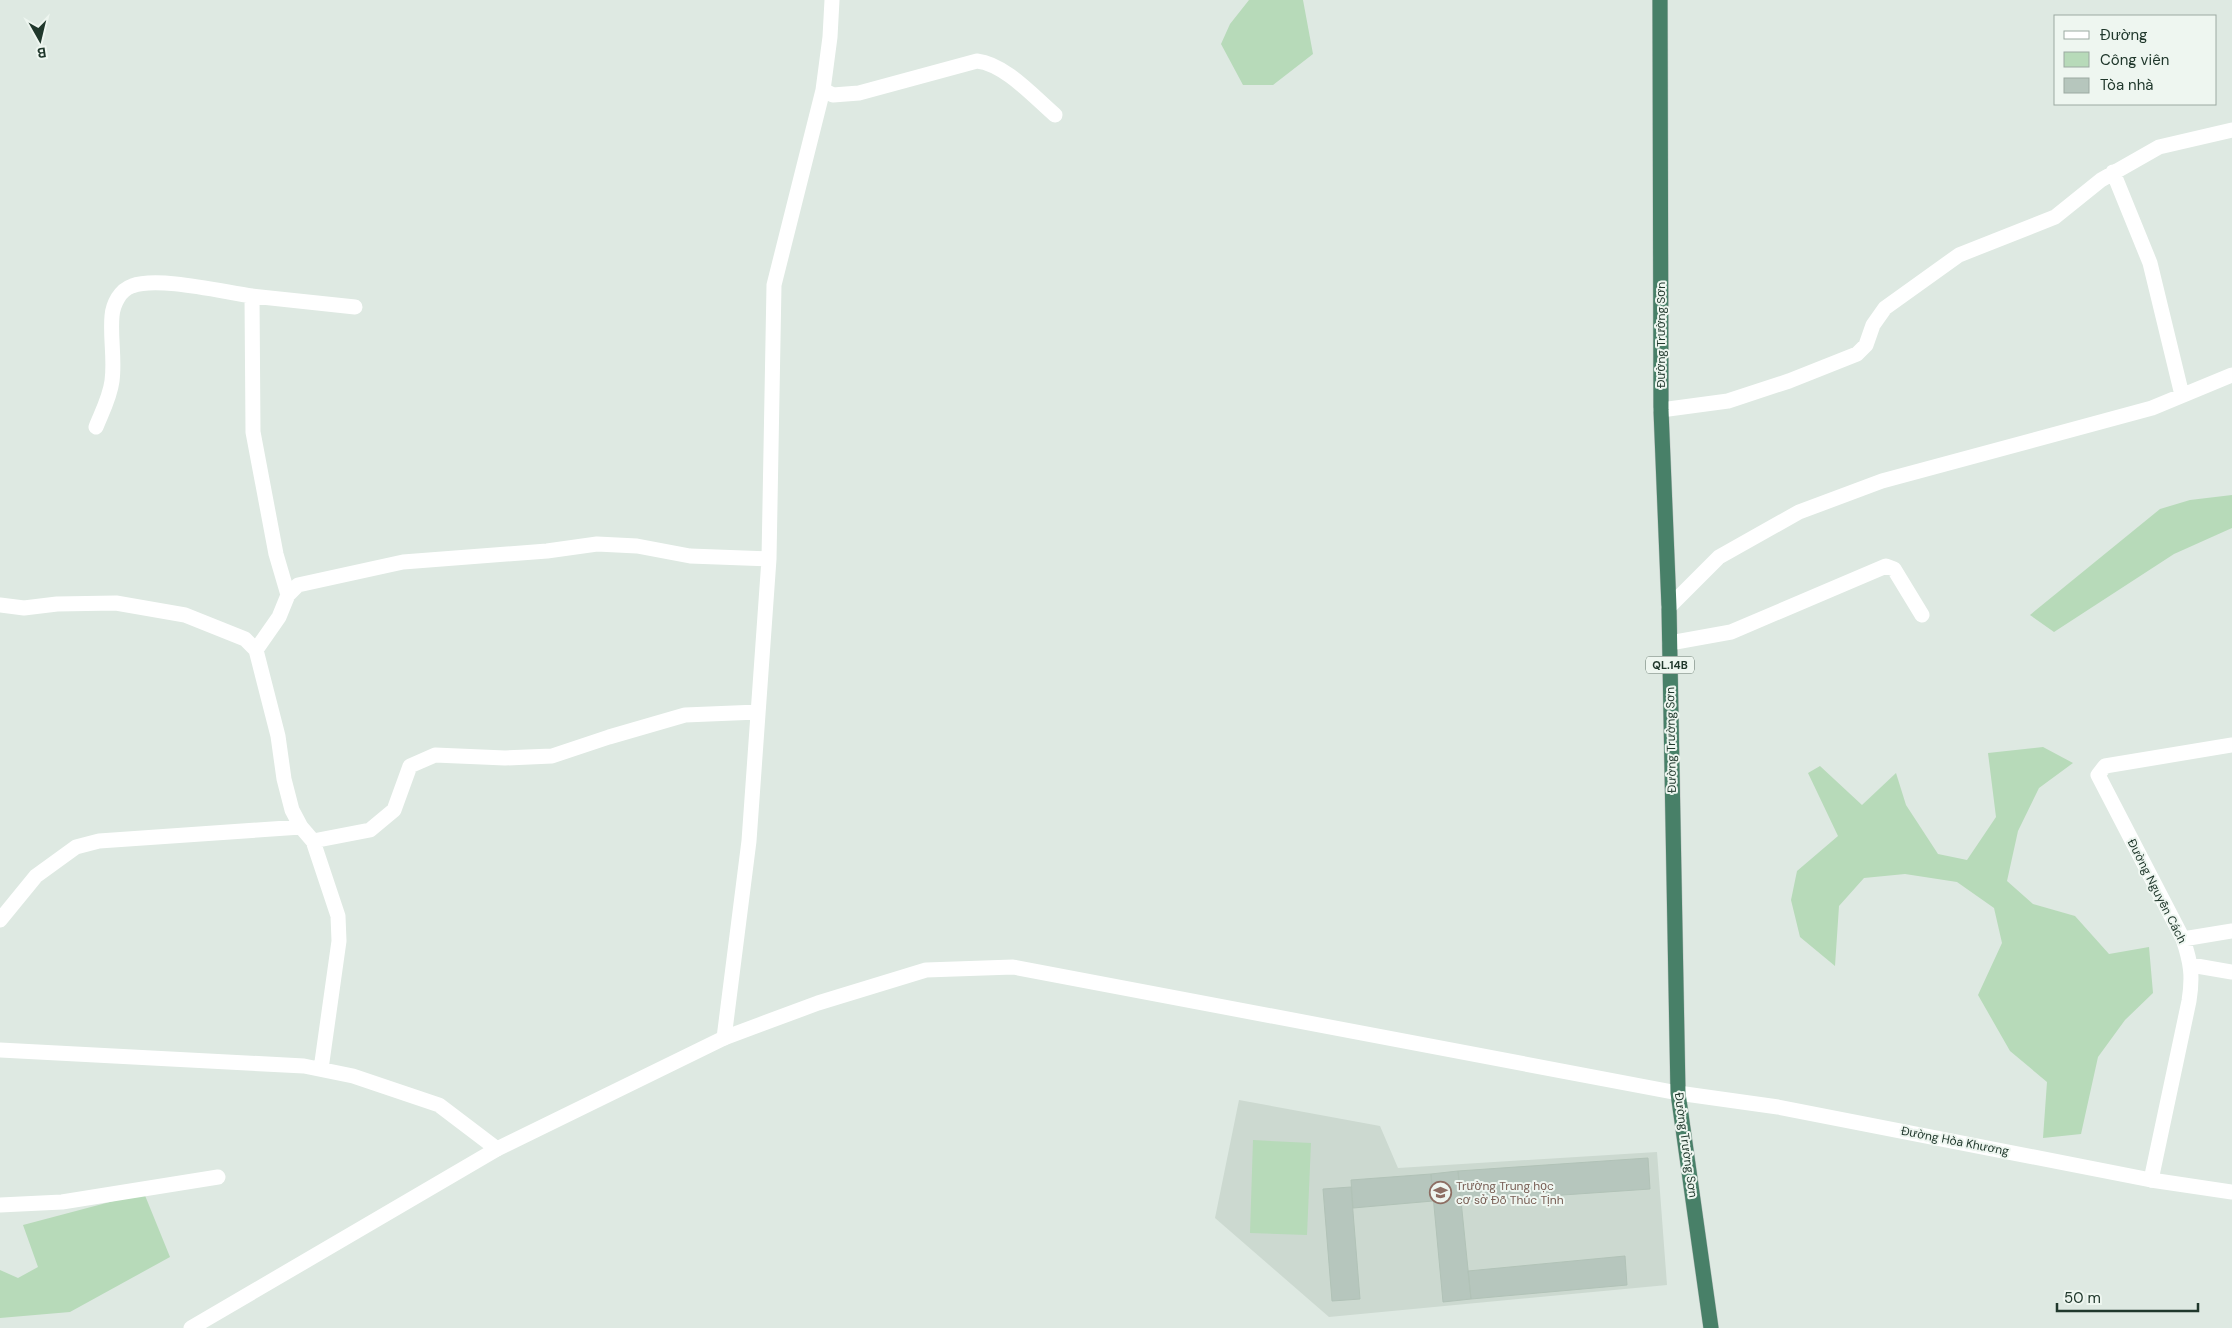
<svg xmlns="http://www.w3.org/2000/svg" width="2232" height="1328" viewBox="0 0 2232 1328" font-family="'DM Sans',sans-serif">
	<rect width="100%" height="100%" fill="#dee9e2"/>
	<path fill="#ccd9d0" d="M1239 1100 1380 1126 1398 1168 1657 1152 1667 1285 1329 1317 1215 1218Z"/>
	<path fill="#b7dab9" d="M1249 0H1303L1313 54 1273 85H1243L1221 44 1230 24Z
		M2232 495V528L2174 554 2054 632 2030 615 2160 509 2190 500Z
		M2043 747 2073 763 2039 788 2018 831 2007 881 2033 904 2075 916 2109 954 2149 947 2153 993 2125 1020 2098 1057 2081 1134 2043 1138 2047 1082 2010 1051 1978 995 2002 943 1994 908 1957 882 1905 874 1864 878 1839 906 1835 966 1800 937 1791 900 1797 871 1838 836 1808 773 1820 766 1862 805 1896 773 1906 805 1938 854 1967 860 1996 817 1988 753Z
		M1253 1140 1311 1143 1307 1235 1250 1233Z
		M144 1193 170 1257 70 1312 0 1318V1270L18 1278 38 1267 23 1225Z"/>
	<path fill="#b6c6bd" stroke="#b1c2b7" d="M1648 1158 1650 1189 1461 1202 1458 1171Z
		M1458 1171 1471 1299 1443 1302 1431 1174Z
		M1431 1174 1433 1201 1353 1208 1351 1180Z
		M1351 1187 1360 1299 1332 1301 1323 1189Z
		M1625 1256 1627 1285 1471 1299 1468 1271Z"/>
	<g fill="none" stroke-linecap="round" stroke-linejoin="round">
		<defs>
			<path id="trunk" d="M1660 0 1661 410 1669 607 1678 1093 1711 1328"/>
		</defs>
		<use href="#trunk" stroke="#bcc3c0" stroke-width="16"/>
		<path stroke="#fff" stroke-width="15" d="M823 90 833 95 859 93 977 61C1005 64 1034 97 1055 115
			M2113 172 2150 263 2182 395
			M252 296 355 307
			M1661 410 1728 401 1789 381 1857 354 1866 345 1873 325 1885 308 1959 255 2055 217 2101 180 2159 147 2232 130
			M96 427C102 412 110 397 112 381 115 359 110 337 112 316 113 304 120 290 132 286 158 276 223 292 252 296L253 432 276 554 288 595
			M0 605 24 608 57 604 116 603 185 615 245 639 256 650 278 736 284 779 292 810 301 827 313 841 338 916 339 941 321 1069
			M1669 607 1719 557 1799 512 1882 481 2152 408 2232 375
			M1670 643 1731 632 1886 566 1894 569 1922 615
			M256 650 279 617 288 595 298 585 403 562 547 551 597 544 637 546 690 556 769 559
			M313 841 370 830 394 810 410 766 435 755 505 758 552 756 609 737 685 715 758 712
			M0 920 36 876 76 847 99 841 301 827
			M2183 939 2232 931
			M2191 965 2232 972
			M724 1038 749 841 769 559 774 285 823 90 830 37 832 0
			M0 1050 304 1066 353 1076 439 1105 497 1149
			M2151 1180 2189 1001C2193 976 2191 963 2183 939L2098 775 2105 766 2232 745
			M0 1205 62 1202 218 1177"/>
		<path stroke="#fff" stroke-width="15" d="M191 1328 497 1149 724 1038 818 1003 926 970 1013 967 1678 1093 1778 1107 2151 1180 2232 1192"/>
		<use href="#trunk" stroke="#488068" stroke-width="15"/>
	</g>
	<defs>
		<symbol id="school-ring" viewBox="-11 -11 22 22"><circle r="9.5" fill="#eef6f0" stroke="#8d6e63" stroke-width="1.5"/><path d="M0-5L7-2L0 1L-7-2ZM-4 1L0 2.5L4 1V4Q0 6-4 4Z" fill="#8d6e63"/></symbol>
	</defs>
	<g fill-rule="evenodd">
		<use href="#school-ring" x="1428" y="1180" width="25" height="25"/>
	</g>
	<g text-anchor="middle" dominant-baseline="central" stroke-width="4" stroke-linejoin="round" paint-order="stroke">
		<rect fill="#eef6f0" stroke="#5e7167" stroke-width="1" x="1646" y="656.5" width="48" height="17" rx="4"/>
		<g font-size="11" font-weight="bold" fill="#20382c">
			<text x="1670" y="665">QL.14B</text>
		</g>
		<g font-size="12" fill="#20382c" stroke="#eef6f0">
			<text transform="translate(1661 335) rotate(-90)">Đường Trường Sơn</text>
			<text transform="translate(1671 740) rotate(-91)">Đường Trường Sơn</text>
			<text transform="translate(2157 891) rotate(63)">Đường Nguyễn Cách</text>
			<text transform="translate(1955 1141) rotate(11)">Đường Hòa Khương</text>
			<text transform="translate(1686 1145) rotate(82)">Đường Trường Sơn</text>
		</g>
		<g font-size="12" fill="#785e54" stroke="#eef6f0" text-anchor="start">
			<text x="1456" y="1186">Trường Trung học<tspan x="1456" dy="14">cơ sở Đỗ Thúc Tịnh</tspan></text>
		</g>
	</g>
	<rect x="2054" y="15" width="162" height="90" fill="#eef6f0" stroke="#9caaa2"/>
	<rect x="2064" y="31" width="25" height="8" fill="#ffffff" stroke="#9caaa2"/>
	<text x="2100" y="40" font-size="15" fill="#20382c">Đường</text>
	<rect x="2064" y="52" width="25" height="15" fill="#b7dab9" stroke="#9caaa2"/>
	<text x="2100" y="65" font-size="15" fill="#20382c">Công viên</text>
	<rect x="2064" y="78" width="25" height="15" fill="#b6c6bd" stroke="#9caaa2"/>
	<text x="2100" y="90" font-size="15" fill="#20382c">Tòa nhà</text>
	<g transform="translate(40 40) rotate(172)" stroke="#eef6f0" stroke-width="4" paint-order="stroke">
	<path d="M0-4L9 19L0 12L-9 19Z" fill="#20382c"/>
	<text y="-8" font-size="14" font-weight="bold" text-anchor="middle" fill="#20382c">B</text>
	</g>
	<path d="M2057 1303v8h141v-8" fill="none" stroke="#20382c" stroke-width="2.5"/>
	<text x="2064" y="1303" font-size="15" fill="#20382c" stroke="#eef6f0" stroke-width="4" paint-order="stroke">50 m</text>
</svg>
